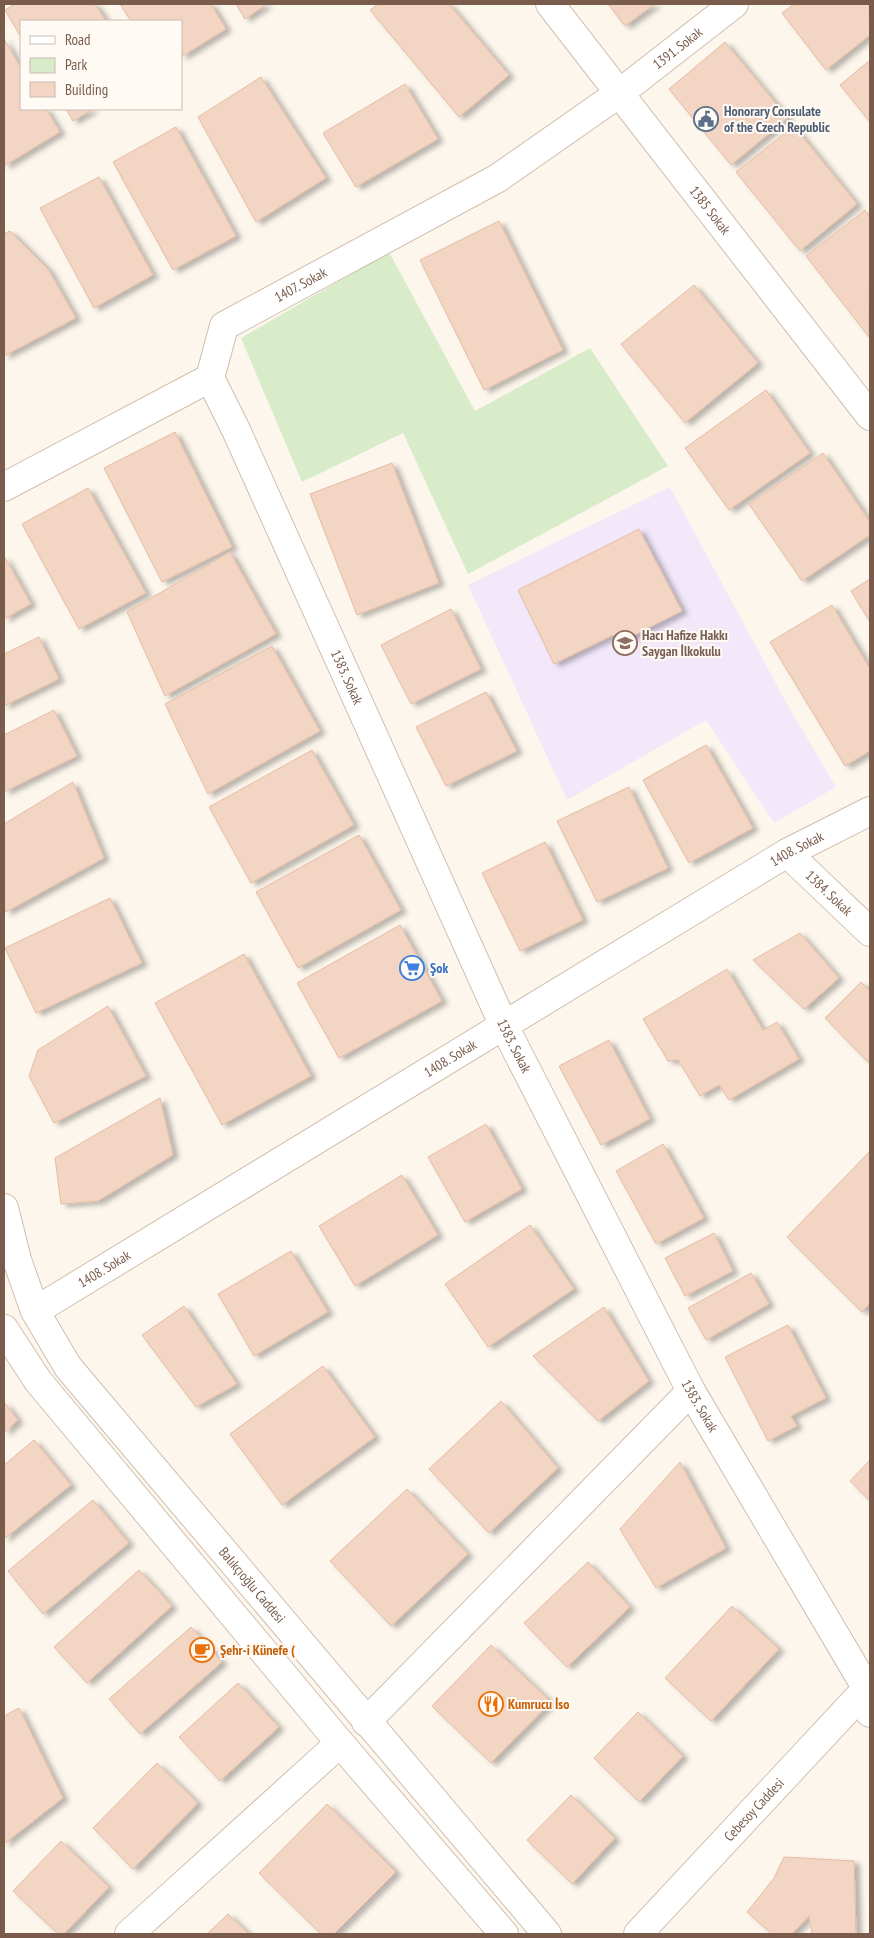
<svg xmlns="http://www.w3.org/2000/svg" width="874" height="1938" viewBox="0 0 874 1938" font-family="'PT Sans Narrow',sans-serif">
	<defs>
		<filter id="shadow"><feDropShadow dx="5.5" dy="3" stdDeviation="2.5" flood-color="#0004"/></filter>
	</defs>
	<rect width="100%" height="100%" fill="#fdf6ec"/>
	<path fill="#f3e8fa" d="M670 487 786 702 836 787 774 823 706 720 567 800 468 585Z"/>
	<path fill="#d8ecc9" d="M389 252 475 411 590 348 668 466 468 574 403 433 302 482 241 338Z"/>
	<path fill="#f3d5c3" stroke="#e6bba3" filter="url(#shadow)" d="M15 4H95L106 21H21V37L5 10Z
		M120 4H211L226 29 181 57V21H131Z
		M236 4H267L245 19Z
		M378 4H449L509 75 459 117 370 10Z
		M608 4H655L625 26Z
		M794 4H869L870 35 826 70 782 13Z
		M4 39 21 68V109H46L60 132 4 166Z
		M725 42 788 118 731 165 669 89Z
		M870 60V122L840 85Z
		M261 77 326 178 256 222 198 117Z
		M405 84 438 139 356 187 323 133Z
		M66 109H93L73 121Z
		M794 126 857 204 800 251 736 172Z
		M176 127 236 236 173 270 113 162Z
		M99 177 153 275 94 308 40 208Z
		M865 210 870 217 869 337 806 256Z
		M499 221 563 350 484 390 420 260Z
		M10 231 48 269 76 318 4 356V234Z
		M694 285 758 363 685 423 621 344Z
		M766 390 810 453 729 510 685 448Z
		M175 432 232 547 162 582 104 468Z
		M823 453 870 522V535L802 581 749 504Z
		M392 463 439 583 357 615 310 494Z
		M88 488 146 593 79 629 22 524Z
		M639 529 682 611 617 644 613 635 554 664 518 590Z
		M230 552 276 634 165 696 127 612Z
		M4 556 31 604 4 619Z
		M870 579V622L851 591Z
		M832 605 870 669V751L845 766 770 642Z
		M451 609 481 669 411 704 381 645Z
		M39 637 59 679 4 706V654Z
		M272 646 320 731 208 794 165 704Z
		M486 692 517 751 446 786 416 727Z
		M54 710 77 756 4 792V735Z
		M706 745 753 828 689 863 643 780Z
		M312 750 354 825 251 883 209 807Z
		M73 782 104 858 6 912 4 906V824Z
		M629 787 668 868 597 902 557 821Z
		M359 835 401 910 298 968 256 892Z
		M545 842 583 920 520 951 482 873Z
		M110 898 142 963 36 1013 5 948Z
		M400 925 442 1001 339 1058 297 983Z
		M800 933 839 978 804 1009 753 960Z
		M244 954 311 1076 222 1125 155 1003Z
		M727 969 763 1030 777 1022 799 1059 729 1100 719 1085 700 1096 678 1060 668 1061 643 1019Z
		M861 982 870 991V1064L825 1018Z
		M108 1006 146 1076 54 1123 29 1076 38 1050Z
		M609 1040 650 1119 601 1145 559 1066Z
		M160 1098 173 1155 98 1201 61 1204 55 1158Z
		M486 1124 522 1189 465 1222 428 1157Z
		M663 1144 704 1218 656 1244 616 1171Z
		M870 1151V1303L862 1312 787 1237Z
		M402 1175 438 1235 355 1286 319 1226Z
		M530 1225 574 1289 488 1347 445 1284Z
		M714 1233 733 1271 685 1296 665 1258Z
		M291 1251 328 1312 254 1356 218 1294Z
		M751 1273 769 1304 706 1340 688 1308Z
		M184 1306 237 1384 196 1407 142 1335Z
		M604 1307 649 1381 598 1421 533 1356Z
		M788 1325 826 1398 791 1416 797 1426 768 1441 725 1357Z
		M323 1366 375 1437 282 1505 230 1434Z
		M501 1401 558 1468 489 1533 429 1469Z
		M4 1402 18 1420 4 1433Z
		M34 1440 71 1485 4 1539V1465Z
		M870 1460V1501L850 1481Z
		M680 1462 726 1548 656 1588 620 1529Z
		M407 1489 468 1554 391 1626 330 1561Z
		M93 1500 129 1543 43 1614 8 1571Z
		M588 1562 630 1607 567 1667 524 1623Z
		M139 1570 172 1606 87 1683 54 1647Z
		M732 1606 779 1649 711 1721 665 1678Z
		M191 1627 222 1662 140 1734 109 1699Z
		M491 1645 551 1702 491 1763 432 1706Z
		M238 1683 279 1727 220 1781 179 1737Z
		M19 1708 63 1798 4 1844V1716Z
		M638 1712 683 1756 639 1802 594 1758Z
		M157 1763 198 1803 133 1869 93 1828Z
		M571 1795 615 1838 572 1884 527 1840Z
		M327 1804 396 1872 334 1934H321L259 1873Z
		M61 1841 109 1887 64 1934H58L13 1891Z
		M784 1857 854 1861 856 1934H812L809 1916 792 1934H772L747 1912 774 1878Z
		M228 1914 249 1934H207Z"/>
	<g fill="none" stroke-linecap="round" stroke-linejoin="round">
		<defs>
			<g id="minor">
				<path id="s1" d="M550 4 870 416"/>
				<path id="s2" d="M210 378 236 430 504 1026 691 1391 867 1689 870 1713"/>
				<path id="s3" d="M4 487 210 378 224 326 498 178 621 92 734 4"/>
				<path id="s4" d="M787 853 870 932"/>
				<path id="s5" d="M35 1311 787 853 870 811"/>
				<path d="M366 1722 691 1391"/>
				<path d="M129 1934 340 1743"/>
			</g>
			<g id="tertiary">
				<path id="s6" d="M4 1208 17 1260 35 1311 68 1367 547 1934"/>
				<path d="M4 1329 38 1381 340 1743 504 1934"/>
			</g>
			<g id="secondary">
				<path id="s7" d="M638 1934 870 1685"/>
			</g>
		</defs>
		<use href="#minor" stroke="#d1beb0" stroke-width="30"/>
		<use href="#tertiary" stroke="#d1beb0" stroke-width="30"/>
		<use href="#secondary" stroke="#d6c0b0" stroke-width="30"/>
		<use href="#minor" stroke="#fff" stroke-width="28"/>
		<use href="#tertiary" stroke="#fff" stroke-width="28"/>
		<use href="#secondary" stroke="#fff" stroke-width="28"/>
	</g>
	<defs>
		<symbol id="civic-ring" viewBox="-11 -11 22 22"><circle r="9.5" fill="#fffaf3" stroke="#5c6f8a" stroke-width="1.5"/><path d="M-.6-6.5H3V-4.5H.6V-3L4-1V1h2V6H-6V1h2V-1L-.6-3ZM-1.2 2.5V6h2.4V2.5Z" fill="#5c6f8a"/></symbol>
		<symbol id="school-ring" viewBox="-11 -11 22 22"><circle r="9.5" fill="#fffaf3" stroke="#8d6e63" stroke-width="1.5"/><path d="M0-5L7-2L0 1L-7-2ZM-4 1L0 2.5L4 1V4Q0 6-4 4Z" fill="#8d6e63"/></symbol>
		<symbol id="supermarket-ring" viewBox="-11 -11 22 22"><circle r="9.5" fill="#fffaf3" stroke="#3f7fe0" stroke-width="1.5"/><path d="M-6-5.5h2.5l.6 2H6L4.5 2H-2.5L-4.4-4H-6ZM-1.5 3.2a1.3 1.3 0 1 0 .1 0ZM3 3.2a1.3 1.3 0 1 0 .1 0Z" fill="#3f7fe0"/></symbol>
		<symbol id="cafe-ring" viewBox="-11 -11 22 22"><circle r="9.5" fill="#fffaf3" stroke="#e8710a" stroke-width="1.5"/><path d="M-5.5-4.5H6V0H3Q3 3.5 0 3.5H-2.5Q-5.5 3.5-5.5 0ZM3-3.2v2h1.7v-2ZM-6 4.5H4V6H-6Z" fill="#e8710a"/></symbol>
		<symbol id="restaurant-ring" viewBox="-11 -11 22 22"><circle r="9.5" fill="#fffaf3" stroke="#e8710a" stroke-width="1.5"/><path d="M-5-6h1v4h1v-4h1v4h1v-4h1v5L-1.5 .5V6h-2V.5L-5-1ZM5-6V6H3V1.5H1.5Q1.5-4 5-6Z" fill="#e8710a"/></symbol>
	</defs>
	<g fill-rule="evenodd">
		<use href="#civic-ring" x="692" y="105" width="28" height="28"/>
		<use href="#school-ring" x="611" y="629" width="28" height="28"/>
		<use href="#supermarket-ring" x="398" y="954" width="28" height="28"/>
		<use href="#cafe-ring" x="188" y="1636" width="28" height="28"/>
		<use href="#restaurant-ring" x="477" y="1690" width="28" height="28"/>
	</g>
	<g text-anchor="middle" dominant-baseline="central" stroke-width="4" stroke-linejoin="round" paint-order="stroke">
		<g font-size="14" fill="#7a5c4d" stroke="#fffaf3">
			<text stroke="none"><textPath href="#s3" startOffset="820">1391. Sokak</textPath></text>
			<text stroke="none"><textPath href="#s1" startOffset="261">1385 Sokak</textPath></text>
			<text stroke="none"><textPath href="#s3" startOffset="374">1407. Sokak</textPath></text>
			<text stroke="none"><textPath href="#s2" startOffset="329">1383. Sokak</textPath></text>
			<text stroke="none"><textPath href="#s5" startOffset="891">1408. Sokak</textPath></text>
			<text stroke="none"><textPath href="#s4" startOffset="58">1384. Sokak</textPath></text>
			<text stroke="none"><textPath href="#s2" startOffset="734">1383. Sokak</textPath></text>
			<text stroke="none"><textPath href="#s5" startOffset="486">1408. Sokak</textPath></text>
			<text stroke="none"><textPath href="#s5" startOffset="81">1408. Sokak</textPath></text>
			<text stroke="none"><textPath href="#s2" startOffset="1139">1383. Sokak</textPath></text>
			<text stroke="none"><textPath href="#s6" startOffset="458">Balıkçıoğlu Caddesi</textPath></text>
			<text stroke="none"><textPath href="#s7" startOffset="170">Cebesoy Caddesi</textPath></text>
		</g>
		<g font-size="14" font-weight="bold" fill="#4e5e75" stroke="#fffaf3" text-anchor="start">
			<text x="724" y="111">Honorary Consulate<tspan x="724" dy="16">of the Czech Republic</tspan></text>
		</g>
		<g font-size="14" font-weight="bold" fill="#785e54" stroke="#fffaf3" text-anchor="start">
			<text x="642" y="635">Hacı Hafize Hakkı<tspan x="642" dy="16">Saygan İlkokulu</tspan></text>
		</g>
		<g font-size="14" font-weight="bold" fill="#366cbe" stroke="#fffaf3" text-anchor="start">
			<text x="430" y="968">Şok</text>
		</g>
		<g font-size="14" font-weight="bold" fill="#c56008" stroke="#fffaf3" text-anchor="start">
			<text x="220" y="1650">Şehr-i Künefe (</text>
			<text x="508" y="1704">Kumrucu İso</text>
		</g>
	</g>
	<rect width="874" height="1938" fill="none" stroke="#7a5c4d" stroke-width="10"/>
	<rect x="20" y="20" width="162" height="90" fill="#fffaf3" stroke="#cabbb1"/>
	<rect x="30" y="36" width="25" height="8" fill="#ffffff" stroke="#cabbb1"/>
	<text x="65" y="45" font-size="15" fill="#7a5c4d">Road</text>
	<rect x="30" y="58" width="25" height="15" fill="#d8ecc9" stroke="#cabbb1"/>
	<text x="65" y="70" font-size="15" fill="#7a5c4d">Park</text>
	<rect x="30" y="82" width="25" height="15" fill="#f3d5c3" stroke="#cabbb1"/>
	<text x="65" y="95" font-size="15" fill="#7a5c4d">Building</text>
</svg>
